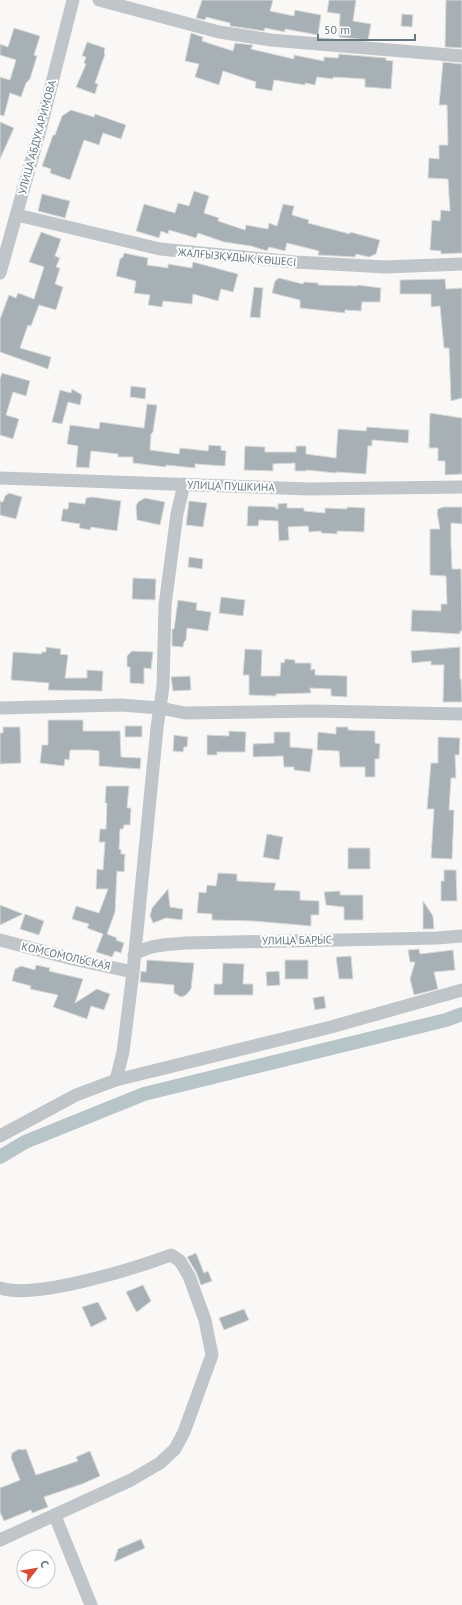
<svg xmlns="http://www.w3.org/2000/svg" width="462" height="1605" viewBox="0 0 462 1605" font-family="'PT Sans',sans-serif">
	<rect width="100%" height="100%" fill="#f9f8f6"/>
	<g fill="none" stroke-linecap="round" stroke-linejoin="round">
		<path stroke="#b8c5c8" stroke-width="14" d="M0 1157 25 1142 144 1094 446 1020 462 1014"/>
	</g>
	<path fill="#a7b1b5" stroke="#dadad8" d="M202 0H273L270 11 294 16 295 10 321 15 318 35 285 29V32L265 28 264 31 230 26V23L206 17 205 20 196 18Z
		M329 0H356L353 21 371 24 368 40 339 37 340 14 327 12Z
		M446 0H462V48L445 47Z
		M402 14 413 15 412 27 401 26Z
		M14 28 40 36 34 55 37 56 30 79 26 83 21 97 10 93 4 116 0 115V77L10 80 16 60 0 55V44L8 47Z
		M191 33 203 37 202 41 233 51 235 43 253 45 251 49 294 59V55L324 61V57L338 58 339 54 386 58V60L393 61 391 89 365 87V79L333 77V79L317 77 315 85 305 83V85L274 80 272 91 255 88 256 82 223 71 219 85 195 77 199 64 185 61Z
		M87 42 105 48 104 53 105 54 95 83 98 84 95 94 76 87 86 64 84 63 86 57 82 56Z
		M443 62 462 64V253L441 254V251L430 250 432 220 440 221 441 210 450 211 448 179 428 178 429 158 439 159V145H448L447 105H439Z
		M71 110 94 117 95 114 126 125 121 139 103 133 99 145 84 140 70 180 50 173 51 169 42 166 53 135H55L62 116Z
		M0 122 14 128 0 159Z
		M194 191 209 196 204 213 219 218 218 221 245 230 246 225 268 229 269 223 277 226 283 204 294 206 292 215 309 220 308 223 350 234V232L380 240 376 254 369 257 356 254 355 257 318 255 319 251 287 243 285 251 269 247 267 251 251 246 224 242 198 233 196 238 169 230 168 234 161 231 159 238 136 231 144 204 175 213 178 203 189 206Z
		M42 194 70 201 65 218 38 211Z
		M41 232 61 239 55 256 60 258 56 267 60 268 55 284 63 287 56 310 39 305 31 326 28 325 20 348 51 357 48 369 0 352V319L9 295 16 298 18 293 34 299 44 267 29 262Z
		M124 253 148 258 147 265 168 268V264L192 268 193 262 238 274 233 292 221 289 218 301 193 294 192 304 163 301 162 307 148 305 150 295 134 293 136 281 116 276 120 259 123 257Z
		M279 278 303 284 304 282 318 283V285L357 286 358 285 381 288 380 302H362L361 311 345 310V313L300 308V300L272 293 275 281Z
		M445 279 446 289 462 288V398L451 401 449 348H444L440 306 431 307V294H400V280Z
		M254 287 263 288 260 318 250 317Z
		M2 373 30 381 26 396 13 392 6 415 19 419 13 439 0 435V379Z
		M131 386 146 388 145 399 130 397Z
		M72 389 82 395 80 405 68 402 62 424 52 422 60 390 71 393Z
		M147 404 157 405 153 432 151 434 150 450 179 454 180 448 208 451 209 445 221 446V450L226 451 225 466 195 464V468L166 465V467L133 463V457H118V454L91 451 89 468 76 467 78 446 67 444 70 425 99 429 100 422 144 428Z
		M430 413 462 418V474L445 475V461H438V448H429Z
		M367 427 409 430 408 443 372 440V446H368L366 474 336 472V473L306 470V471H295V463L273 464V471L244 470 245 446 265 447V452H296V446H306V454L336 458 338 429 366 431Z
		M9 493 22 497 16 519 0 515V501L3 502 5 496Z
		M92 497 121 501 117 531 91 527 90 530 79 528 80 524 61 521 63 509H68L69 502 85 504 86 498Z
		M145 498 165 502 160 525 137 520 136 506 138 502Z
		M189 501 207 503 203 527 186 525Z
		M287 503V508H304V511L325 513V508L347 509V507L365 508 364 532 337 531V534L321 533V531L309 532 308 526 288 527 289 540 279 541 278 521 259 520 258 526H247L248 506 276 507V509H278V504Z
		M443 507H462V524L451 523V545L452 569H461L462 631H460V634L411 631 412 610 441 611V604H447L446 576 430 575V529H440L437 513 438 509Z
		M189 557 203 559 202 569 188 567Z
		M133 578 156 579 155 600 132 599Z
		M221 597 245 600 243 616 219 613Z
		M178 600 197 603 196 610 211 612 208 631 187 628 186 640 184 642 183 647 172 646V629H174Z
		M46 647 61 649 60 654 68 655 65 678H87V670L103 671 102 691 48 690 49 683 11 680 13 652 41 654 42 652H46Z
		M460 647V679H461L462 702H443L444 665H431V661L412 663 411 651Z
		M245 649 262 650 261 676H280L281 662 284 663 285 659 295 660V663H311V670L315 669V675L347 676V697L331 696V689L310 688 311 693 276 694V696L249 695V675H243Z
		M132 651 153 652 151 669 144 668V684L130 683V667H127V656Z
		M190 676 191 690 173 691 171 677Z
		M48 720H83V731H120L121 757 141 758 140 769 99 766V751L91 750H70L69 760 65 759 64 766 40 763 42 745H48Z
		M125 726H142V737H125Z
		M3 727H20L21 763 0 764V733H3Z
		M336 727H348V730L375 731V743L380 744 379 759H375V777H365V767H340L339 751 317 750 318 732 336 734Z
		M229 731 246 732 245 752H217V755H207V735L229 736Z
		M274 732H290V747L313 749 310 772 294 770V767H284L283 756 253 757V744L274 743Z
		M174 735 188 737 187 747H184L183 752 173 751Z
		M438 737 460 738 459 755H455L456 778H451L449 810H454L452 859 431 858 434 809H427L431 763H438Z
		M106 786H129L127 808H131L130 825H124L123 829H120L119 849 121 850V854H125L124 872 117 871 115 912 107 934 117 938 116 940 124 943 121 953 115 951 112 957 96 952 103 934 87 928 89 924 72 919 76 906 99 913 108 889H96L97 869 103 870 105 842H99L100 829H106L107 803H105Z
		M267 834 283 837 279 860 263 857Z
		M348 848H370V869H348Z
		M444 870H456L457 901H441V881H444Z
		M218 873 237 874V881L276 883 274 890 300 891V900L319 901V915H311V926L253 921 212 920V914L197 913 199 892 206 893 207 885 216 886Z
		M168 889 170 907 183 909 182 920 166 918 153 923 150 916 152 908Z
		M340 891V895H363V920H344V907L326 905 324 892Z
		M423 901 433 916 434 929H423Z
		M0 905 23 914 0 925Z
		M25 914 44 921 39 935 20 929Z
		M419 949 420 954 453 950 455 970 434 972 438 989 414 995 410 979 415 962H410L408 950Z
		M351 956 353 979H339L336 957Z
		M147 960 194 963 191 989 186 995 181 997 174 993V985L140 982 141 971 146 972Z
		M285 960H308V979H285Z
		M223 963 244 964 243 984H253V995H214V984H222Z
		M36 965 50 968 49 971 83 979 75 1003 97 989 110 994 104 1010 91 1006 87 1019 53 1007 58 995 30 989 31 986 12 981 15 969 21 966 35 970Z
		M279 971 280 985 267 986 266 972Z
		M324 996 326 1008 315 1010 313 998Z
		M196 1253 204 1273 208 1271 212 1281 201 1285 196 1272 187 1257Z
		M143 1285 151 1301 137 1312 134 1308 126 1292Z
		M98 1302 107 1319 91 1327 82 1307Z
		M244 1309 249 1320 224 1330 219 1318Z
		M19 1449 22 1450 26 1449 36 1475 78 1461 76 1457 90 1451 100 1476 82 1484 44 1497 48 1507 32 1513 31 1510 4 1521 0 1512V1488L20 1480 11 1458 12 1453Z
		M141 1539 145 1548 114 1562 118 1549Z"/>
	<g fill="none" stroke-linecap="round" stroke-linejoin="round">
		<path stroke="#bfc5c8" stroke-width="13" d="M99 0 219 32 271 40 462 56
			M17 215 160 249 295 262 386 267 462 264
			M0 273 40 130 73 0
			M0 478 309 489 462 487
			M0 708 121 705 160 708 185 713 314 711 462 714
			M0 940 73 959 133 972
			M134 955C149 944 167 945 185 943L437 938 462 936
			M116 1080 123 1052 133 972 157 728 163 686 165 605 177 514 184 484
			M0 1136 76 1095 116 1080 331 1027 462 990
			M0 1288C34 1300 136 1268 171 1255L180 1261 189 1276 205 1320 212 1355 184 1432 175 1449 160 1463 131 1480 0 1540
			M55 1516 91 1605"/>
	</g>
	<g text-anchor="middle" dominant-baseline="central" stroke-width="4" stroke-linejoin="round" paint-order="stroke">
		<g font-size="11" fill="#657780" stroke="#fff">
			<text transform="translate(37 137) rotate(-75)">УЛИЦА АБДУКАРИМОВА</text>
			<text transform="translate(237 257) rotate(5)">ЖАЛҒЫЗҚҰДЫҚ КӨШЕСІ</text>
			<text transform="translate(231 486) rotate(2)">УЛИЦА ПУШКИНА</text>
			<text transform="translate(297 940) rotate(-1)">УЛИЦА БАРЫС</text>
			<text transform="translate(66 956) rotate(13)">КОМСОМОЛЬСКАЯ</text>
		</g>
	</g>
	<g transform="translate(36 1569) rotate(59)"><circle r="19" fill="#ffffff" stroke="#c1c9cc"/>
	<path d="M0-3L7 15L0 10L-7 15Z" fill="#dc4a33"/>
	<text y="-6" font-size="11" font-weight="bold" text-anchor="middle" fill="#657780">С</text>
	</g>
	<path d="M318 34v6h97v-6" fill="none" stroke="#657780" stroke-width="2"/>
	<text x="324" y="34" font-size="12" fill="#657780" stroke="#ffffff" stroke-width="3" paint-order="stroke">50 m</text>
</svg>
